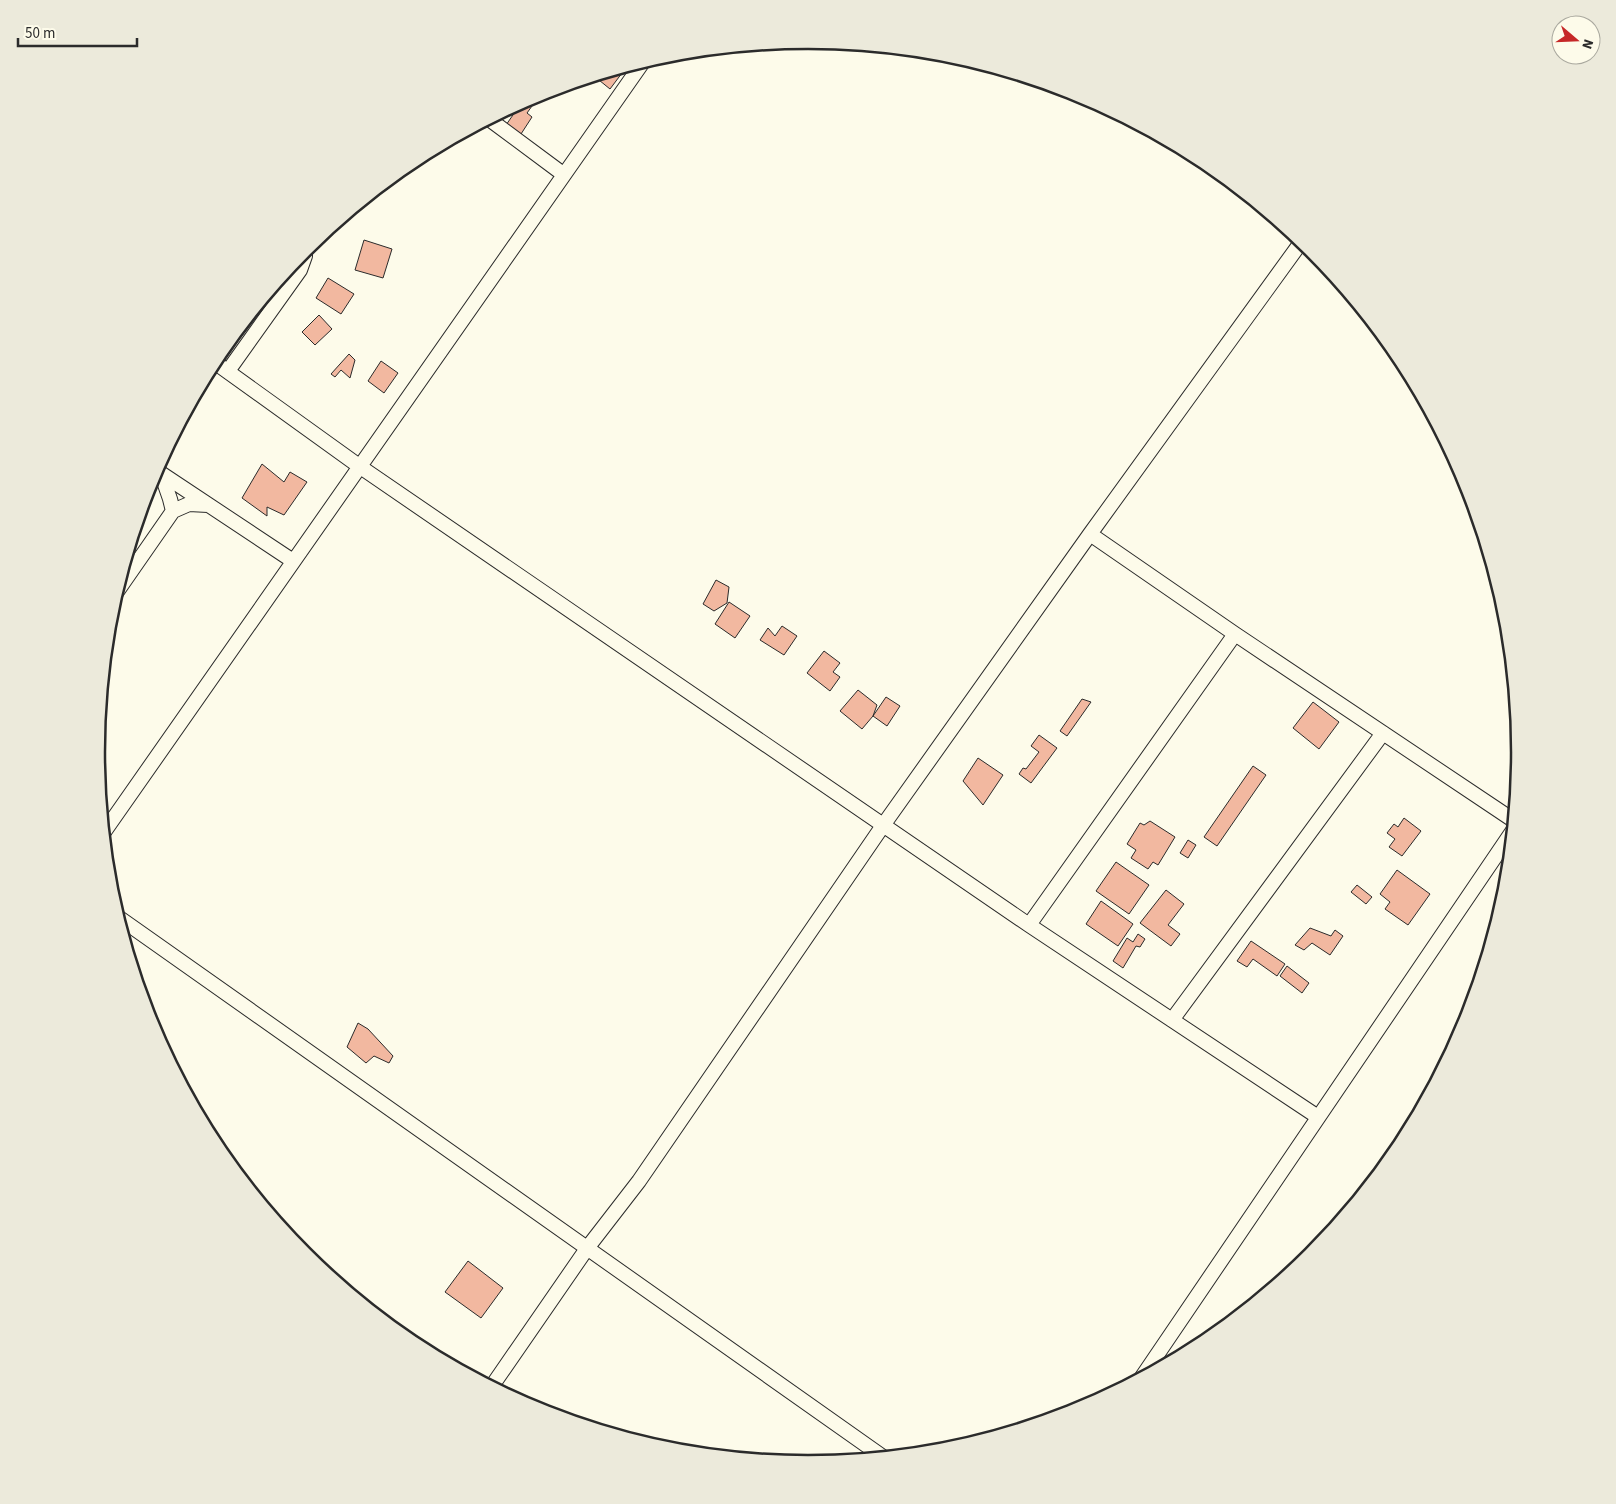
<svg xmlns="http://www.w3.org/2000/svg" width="1616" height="1504" viewBox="0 0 1616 1504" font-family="'Source Sans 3',sans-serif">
	<rect width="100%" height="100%" fill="#fdfbea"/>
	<path fill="#f2b8a0" stroke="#2b2b2b" d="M623 68 625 69 610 89 594 76Z
		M534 95 537 99 527 113 532 117 521 134 506 125 522 102Z
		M401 170H402L387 190 382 185Z
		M337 222 325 239 320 236Z
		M364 240 392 249 383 278 355 270Z
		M328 278 354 294 341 314 316 298Z
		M319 315 332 329 315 345 302 332Z
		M349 354 355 360 350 378 341 370 335 377 331 374Z
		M381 361 398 373 384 393 368 381Z
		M262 464 284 482 290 472 307 482 284 515 267 507V516L242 498Z
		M716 580 729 587 727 603 714 611 703 604Z
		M729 602 750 616 735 638 715 624Z
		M782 626 797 636 784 655 760 640 768 628 775 636Z
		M824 651 840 663 833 672 840 677 830 691 807 673Z
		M858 690 877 705 873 716 862 729 840 711Z
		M886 697 900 706 887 726 873 716Z
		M1082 699 1091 702 1067 736 1060 731Z
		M1313 702 1339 722 1319 749 1293 728Z
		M1039 735 1057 748 1031 783 1019 774 1023 768 1026 769 1039 752 1031 746Z
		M978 758 1003 775 983 805 963 781Z
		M1253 766 1266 775 1217 846 1204 837Z
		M1404 818 1421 831 1402 856 1389 847 1395 839 1387 833 1394 824 1398 827Z
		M1150 821 1175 837 1158 865 1153 862 1148 869 1131 858 1136 850 1127 844 1140 823 1144 825Z
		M1188 840 1196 845 1188 858 1180 853Z
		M1116 862 1149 885 1129 914 1096 891Z
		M1397 870 1430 894 1408 925 1385 909 1390 902 1380 894Z
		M1357 885 1372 897 1366 904 1351 892Z
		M1166 890 1184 904 1168 925 1180 934 1171 946 1140 923Z
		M1101 901 1133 924 1118 946 1086 924Z
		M1310 928 1331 936 1335 930 1343 936 1330 955 1312 943 1304 950 1295 945Z
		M1138 934 1145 939 1140 947 1136 946 1123 968 1113 961 1127 938 1133 942Z
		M1251 941 1285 964 1277 976 1253 959 1247 967 1237 961Z
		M1287 966 1309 983 1302 993 1280 976Z
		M358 1023 368 1029 393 1056 389 1063 374 1056 366 1063 347 1047Z
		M468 1261 503 1288 481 1318 445 1292Z"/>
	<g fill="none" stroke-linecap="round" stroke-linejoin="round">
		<defs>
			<path id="street" d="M489 119 563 174
				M213 361 359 466 1029 925 1318 1117
				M228 371 300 270 305 256 303 251
				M156 470 293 561
				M161 473 170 499 173 511
				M1090 534 1235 634 1513 820
				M116 593 173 511 189 504 208 505
				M104 832 643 62
				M118 917 883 1457
				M1029 925 1235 634
				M1172 1020 1383 733
				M1142 1377 1512 832
				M492 1386 588 1247 639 1181 884 824 1090 534 1302 241"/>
		</defs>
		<use href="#street" stroke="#2b2b2b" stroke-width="16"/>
		<use href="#street" stroke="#fdfbea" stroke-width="14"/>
	</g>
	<path d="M0 0H1616V1504H0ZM105 752a703 703 0 1 1 1406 0a703 703 0 1 1-1406 0Z" fill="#eceadb" fill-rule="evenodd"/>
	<path fill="none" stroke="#2b2b2b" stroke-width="2.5" d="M105 752a703 703 0 1 1 1406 0a703 703 0 1 1-1406 0Z"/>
	<g transform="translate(1576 40) rotate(109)"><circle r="24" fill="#fdfbea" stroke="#a9a89e"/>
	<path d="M0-4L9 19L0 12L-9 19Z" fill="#c62828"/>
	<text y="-8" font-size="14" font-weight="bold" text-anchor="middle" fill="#2b2b2b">N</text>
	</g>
	<path d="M18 38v8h119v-8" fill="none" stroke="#2b2b2b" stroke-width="2.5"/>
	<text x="25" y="38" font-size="15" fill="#2b2b2b" stroke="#fdfbea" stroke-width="4" paint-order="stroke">50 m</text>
</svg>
